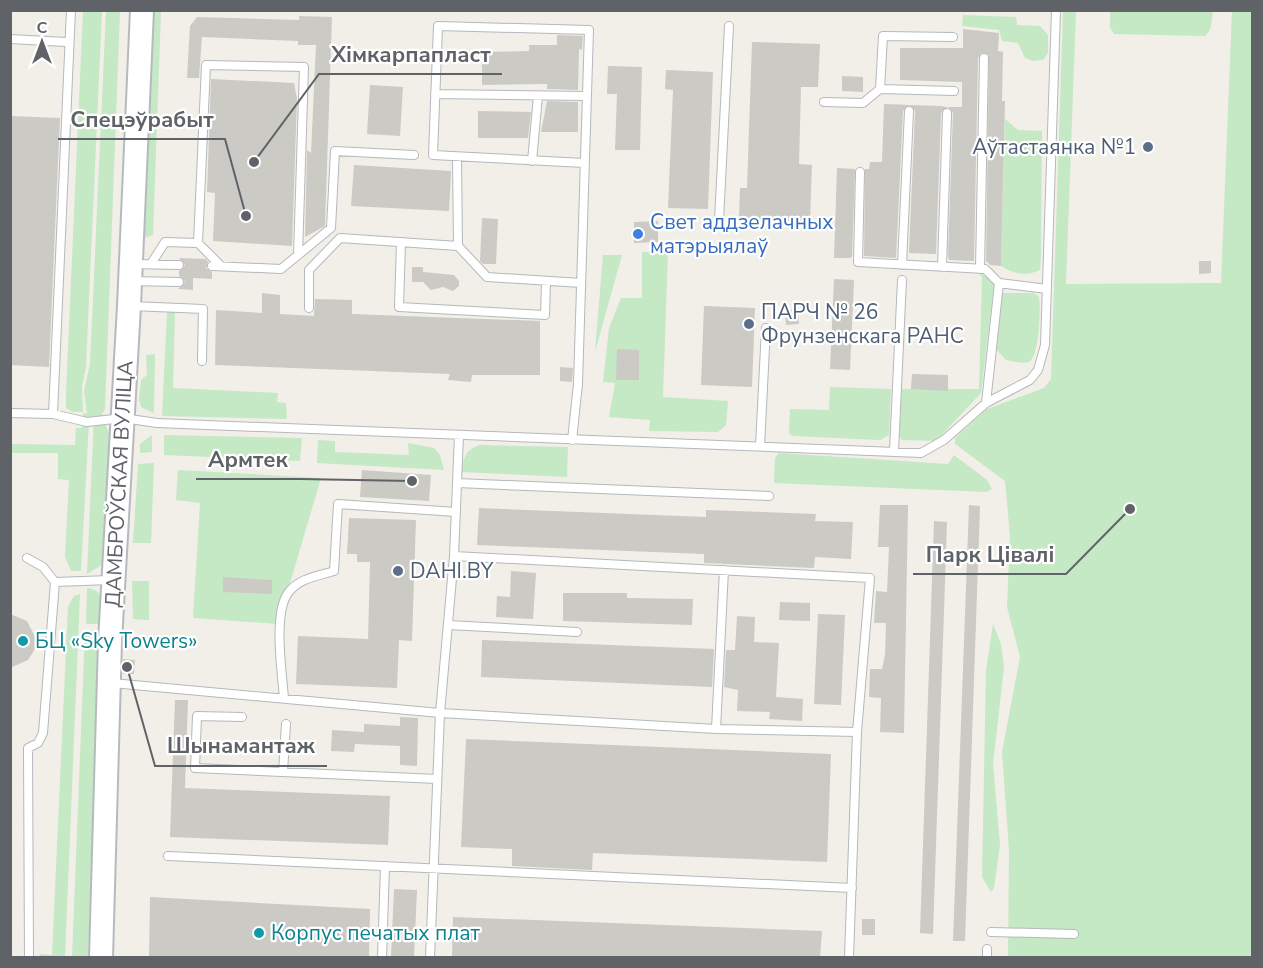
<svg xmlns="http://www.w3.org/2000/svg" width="1263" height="968" viewBox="0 0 1263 968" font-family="'Nunito Sans',sans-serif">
	<rect width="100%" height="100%" fill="#f1efe8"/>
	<path fill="#c5e8c5" d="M1144 10H1211L1213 13 1210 30 1205 36 1114 34 1110 27V11Z
		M83 11H102L86 367 82 386 83 412H72L66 408V393Z
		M106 11H120L105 409 101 416H93L89 421 81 571H71L65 557 69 480 58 479V453H11V444L75 445 76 428H82L83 413 87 414 84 391 90 363Z
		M150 11H161L153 235 143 238Z
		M1063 11H1076L1066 284 1221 283 1232 11H1252V957H1008L1009 850 1002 752 1020 657 1007 607 1010 536 1005 481 955 444V438L987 409 1044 388 1051 379Z
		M963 15 1016 17 1017 25 1040 26 1048 35V53L1043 60 1033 61 1025 58 1018 43 1002 41 999 30 962 26Z
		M1005 119 1018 130 1042 131 1041 254 1040 270C1025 277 1014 274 1001 266Z
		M642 252H668L663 397 728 401 726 425 718 432 649 431 650 420 609 417 615 383 603 382 609 328 621 298H642Z
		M603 255H622L595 352Z
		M977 272 992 279 994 286 981 393 936 441 902 440 899 436 902 389H979L982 277Z
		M1003 293H1034L1039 297C1041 308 1039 358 1029 362 1023 364 1012 361 1006 360L995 348 1000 298Z
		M167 312H175L173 388 278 393 277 402 286 403 287 419 162 416Z
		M155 354 154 413 141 407 139 399 141 380 147 375 146 355Z
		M830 387 891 389 889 435 880 440 793 436 789 433 790 409 829 410Z
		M94 417 103 419 109 433 103 564 87 574Z
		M152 435V452L140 453V444Z
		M164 435 302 438 300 461 164 455Z
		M318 440 335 441V452L409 455 408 443 434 448 440 455 444 470 317 463Z
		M480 445 568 447 567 477 462 472C463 458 466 449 480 445Z
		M779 453 948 464 954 455 987 480 992 489 986 492 774 483 775 458Z
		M154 463 151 543H133L138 464Z
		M178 470 321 478 278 624 193 618 200 503 176 500Z
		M132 581H149V620L133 619Z
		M87 588C107 590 102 609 102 624H86Z
		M80 594 65 957H39L40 954 52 955 68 606 74 596Z
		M993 624 1001 644 1004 667 993 764 1000 845 994 888 991 892 982 877 986 671Z
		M85 630H102L88 957 72 958Z"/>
	<path fill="#cccac5" d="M299 16 332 17 325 226 305 237 307 150 311 153 316 45H298V41L202 37 199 78H187L190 26 197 17 299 20Z
		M963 29 999 33 998 51 1003 52 1002 101H1005L1001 266 990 265 986 261 989 55 982 53 978 58 974 261 949 260 948 255 953 113 948 107H962V82L900 80V48H963Z
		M557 35 583 36 582 50 579 49 578 90 547 89V84L482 85V52L529 51V45H557Z
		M752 42 820 44 818 87H801L799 164 812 165 810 222 739 219 740 188H747Z
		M608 66 642 67 640 150H615L617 94H607Z
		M666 70 713 72 708 209 668 208 673 90 665 89Z
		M842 76 863 77V92L842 91Z
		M211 79 294 83 297 99 292 246 213 241 215 193 207 192Z
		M370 85 403 87 400 136 367 134Z
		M547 101 578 102V132H541Z
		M884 104 940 106 947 107 941 113 936 254 909 253 915 111 909 105 903 111 896 258 864 256 865 169H869L870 162H882Z
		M478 111 531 112 528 138H478Z
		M10 116 60 118 49 367 10 365Z
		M354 165 451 171 449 211 351 206Z
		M837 168 855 169 852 257 849 258H834Z
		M482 218 498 219 496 264H483L480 261Z
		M658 221V242L634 243V222Z
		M179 258 206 259 208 262 206 268 212 272V279L193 278V290L178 289 185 282 179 276V271L185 265Z
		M1199 261H1211V273L1199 274Z
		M412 267H423V272L454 275 459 281V286L453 291 443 287 431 290 423 282H412Z
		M834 279 854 280 850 370 830 369Z
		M262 293 280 295V314L314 316 315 299 352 300V314L540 321V375H472L471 382 448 380 450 374 215 365 216 310 262 313Z
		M704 306 755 308 752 387 701 385Z
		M798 309 799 324 786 325 785 310Z
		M617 349 639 350V380H616Z
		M560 367 573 368 572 382 560 381Z
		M912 374 948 375V391L911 389Z
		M362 470 431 475 429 501 360 497Z
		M880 505H908L904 733 880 732 881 698 869 697 870 669H882L885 654 886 623H874L876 591 887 592 889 547H878Z
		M969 505 980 506 965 941H953Z
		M479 508 706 517V510L816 514 815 521 853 522 851 559 815 557 814 568 704 563V554L477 545Z
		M349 518 416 520 412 641 399 640 397 688 296 684 298 636 368 639 370 562H357V554H347Z
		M934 521 947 522 933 934 920 933Z
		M511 571 536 573 533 619 496 617 497 596 510 597Z
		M223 577 272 580V594L223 592Z
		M563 593H627V598L693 599 692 625 563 621Z
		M780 602 810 603V621L779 620Z
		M10 614 27 621 36 639 35 649 28 660 10 668Z
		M818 614 845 615 841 705 814 704Z
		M737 616 755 617 754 642 779 643 776 697 803 699 802 721 769 719 770 712 737 711 738 690 724 687 726 650H735Z
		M482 640 714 649 712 687 481 677Z
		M123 659 135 660 134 674H123Z
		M175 700H188L185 788 390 796 388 845 170 837Z
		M400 717 418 718 417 766 400 765V746L355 744 354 752 331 751 332 730 364 732V724L400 726Z
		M466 739 831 754 827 862 593 853 592 870 512 866V849L461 847Z
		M394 889 417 890 414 957H391Z
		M150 897 370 909 369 957H149Z
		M453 917 822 931 820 957H452Z
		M862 919H875V935H862Z"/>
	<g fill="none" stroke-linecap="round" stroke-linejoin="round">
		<defs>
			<path id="lane" d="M10 39 66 42
				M880 89 954 91
				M435 94 587 96
				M824 102 863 103 880 89 883 36 953 37
				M457 158 458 246 487 277 581 283
				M532 161 538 96
				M860 172 858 262 985 269 999 283
				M719 220 729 26
				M401 242 399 307 545 315 546 281
				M198 243 206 65 304 67 298 255
				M132 264 179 265
				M151 264 165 242 198 243 221 266
				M902 265 909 111
				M212 266 281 269 331 228 335 151 414 155
				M942 267 947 113
				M980 269 984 58
				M131 281 179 282
				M131 306 203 309 202 361
				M309 308V270L340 238 458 246
				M986 403 999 283 1047 289
				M10 413 53 414 87 422 123 418 157 423 921 453 944 440 986 403 1030 380 1038 370 1045 345 1056 10
				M53 414 71 10
				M572 440 578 384 589 30 438 26 433 155 584 163
				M760 446 766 328
				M894 451 902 280
				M457 483 769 496
				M454 556 870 578 857 732 849 958
				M27 558 43 567 55 582 43 733 38 743 28 748 29 958
				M55 582 110 580
				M448 625 577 632
				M112 683 440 713 454 556 459 435
				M284 698C282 672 273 614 288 593 299 578 318 576 334 571L338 504 456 512
				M242 717 197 716 195 768 437 779
				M716 729 724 570
				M283 772 286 724
				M168 856 852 888
				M991 932 1074 934
				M382 958 385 866
				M430 958 440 713 716 729 857 732
				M987 958V949"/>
			<path id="secondary" d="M101 958 110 641 129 306 142 10"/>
		</defs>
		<use href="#lane" stroke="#b5b8bc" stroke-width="10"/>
		<use href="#secondary" stroke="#b6babf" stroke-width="26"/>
		<use href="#lane" stroke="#fff" stroke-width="8"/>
		<use href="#secondary" stroke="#fff" stroke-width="22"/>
	</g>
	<g fill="#5c6f8a" stroke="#fff" stroke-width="2">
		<circle cx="1148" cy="147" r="6"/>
		<circle cx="749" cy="324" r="6"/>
		<circle cx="398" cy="571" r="6"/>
	</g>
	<circle fill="#3f7fe0" stroke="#fff" stroke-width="2" cx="638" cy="234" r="6"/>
	<g fill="#0f9aa8" stroke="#fff" stroke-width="2">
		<circle cx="23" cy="641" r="6"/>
		<circle cx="259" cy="933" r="6"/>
	</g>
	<g text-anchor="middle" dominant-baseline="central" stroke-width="4.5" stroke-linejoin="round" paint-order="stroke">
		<g font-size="21" fill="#4e5e75" stroke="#fff" text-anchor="start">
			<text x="1136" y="147" text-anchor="end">Аўтастаянка №1</text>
			<text x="761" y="312">ПАРЧ № 26<tspan x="761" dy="24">Фрунзенскага РАНС</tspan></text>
			<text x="410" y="571">DAHI.BY</text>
		</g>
		<g font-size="21" fill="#366cbe" stroke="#fff" text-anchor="start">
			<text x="650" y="222">Свет аддзелачных<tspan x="650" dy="24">матэрыялаў</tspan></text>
		</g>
		<g font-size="21" fill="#5f6368" stroke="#fff">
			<text transform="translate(119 484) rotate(-87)">ДАМБРОЎСКАЯ ВУЛІЦА</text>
		</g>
		<g font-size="21" fill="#0d838f" stroke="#fff" text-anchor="start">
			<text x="35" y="641">БЦ «Sky Towers»</text>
			<text x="271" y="933">Корпус печатых плат</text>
		</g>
	</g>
	<path fill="none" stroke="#5f6368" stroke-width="2" d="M254 162L319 74H502M246 216L225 139H58M412 481L300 479H196M1130 509L1066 574H913M127 667L155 766H327"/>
	<g fill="#5f6368" stroke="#fff" stroke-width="2">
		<circle cx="254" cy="162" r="6"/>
		<circle cx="246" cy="216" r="6"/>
		<circle cx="412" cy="481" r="6"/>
		<circle cx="1130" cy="509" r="6"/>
		<circle cx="127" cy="667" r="6"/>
	</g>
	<g font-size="22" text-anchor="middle" font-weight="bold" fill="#5f6368" stroke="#fff" stroke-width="4.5" stroke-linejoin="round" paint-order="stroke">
		<text x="411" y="62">Хімкарпапласт</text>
		<text x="142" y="127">Спецэўрабыт</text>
		<text x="248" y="467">Армтек</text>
		<text x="990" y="562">Парк Цівалі</text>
		<text x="241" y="753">Шынамантаж</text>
	</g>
	<rect width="1263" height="968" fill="none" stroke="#5f6368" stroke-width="24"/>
	<g transform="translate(42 42)" stroke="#ffffff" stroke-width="4.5" paint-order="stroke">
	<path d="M0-4.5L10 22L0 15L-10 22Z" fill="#5f6368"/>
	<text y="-9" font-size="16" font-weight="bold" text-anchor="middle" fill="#5f6368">С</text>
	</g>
</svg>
